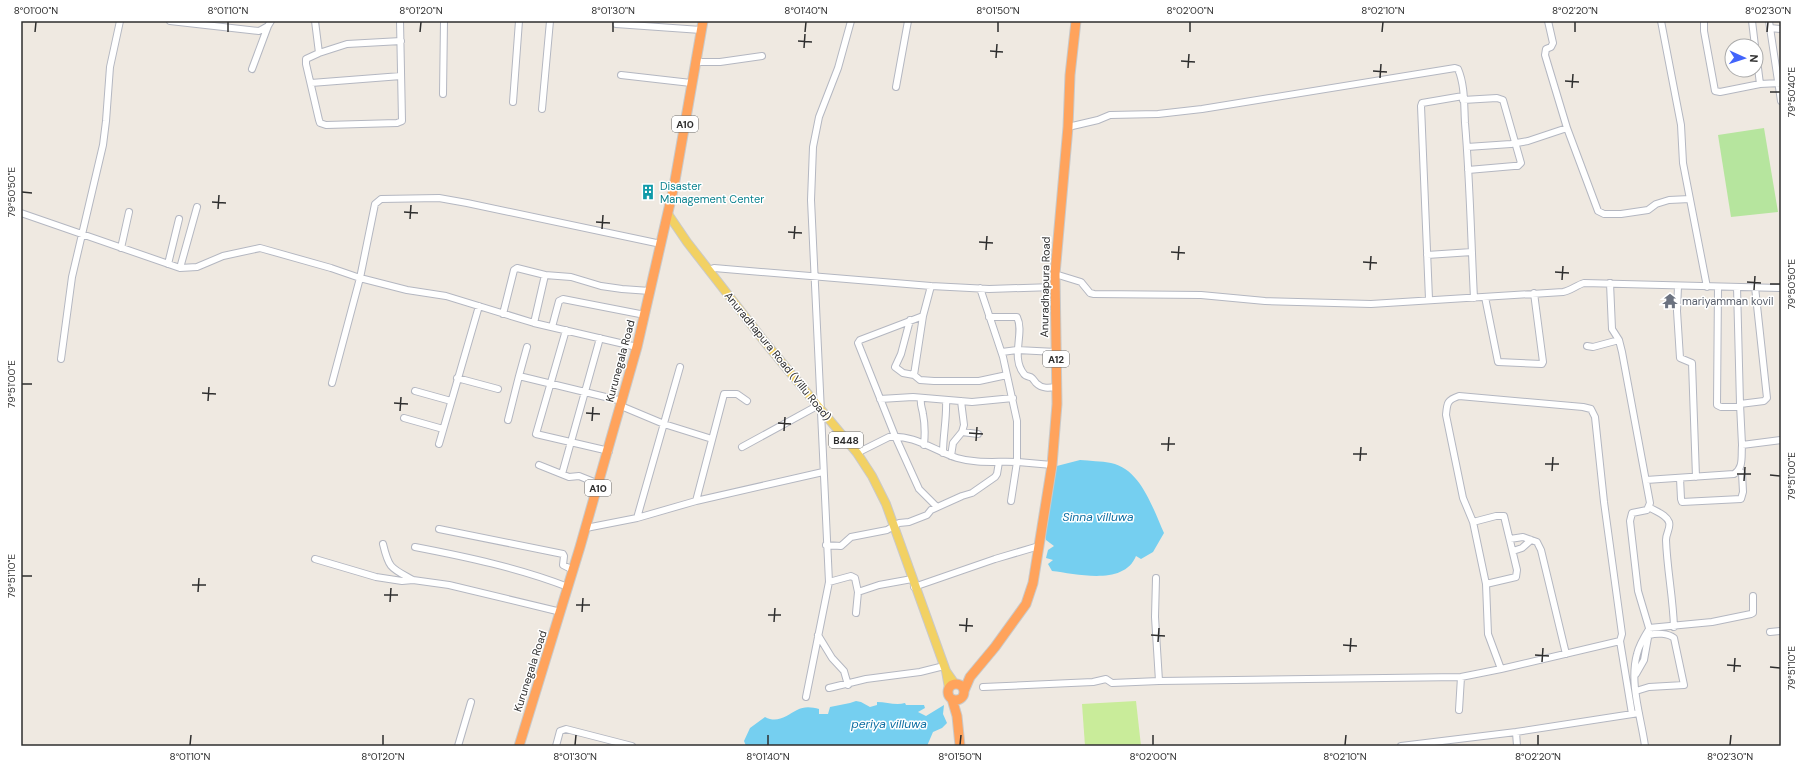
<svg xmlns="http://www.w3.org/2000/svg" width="1802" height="767" viewBox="0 0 1802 767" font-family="'DM Sans',sans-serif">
	<rect width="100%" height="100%" fill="#efe9e1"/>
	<path fill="#b6e59e" d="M1764 128 1778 212 1731 217 1718 135Z"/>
	<path fill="#c9ec9a" d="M1136 701 1141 746H1085L1082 704Z"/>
	<path fill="#75cff0" d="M1080 460C1090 461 1101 461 1111 463 1141 469 1153 509 1164 533L1153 552 1141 559 1136 556C1124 586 1077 574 1052 571L1048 564 1053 560 1046 558 1048 550 1054 546 1046 540 1044 531 1053 467Z
		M856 701 861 702 870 707 877 705V702C887 702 896 706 905 703L906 705H924L925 708 918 712 926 716 944 705 943 714 947 723 942 728 933 732 927 746H746L744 741 750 728 765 717C778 724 787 715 797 710 804 706 812 707 819 709V714H828L830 707 850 703Z"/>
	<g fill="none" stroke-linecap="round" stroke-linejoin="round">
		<defs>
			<path id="minor" d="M170 21 259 31 268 26 271 21
				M315 21 319 53 306 59V64L319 120 320 123 326 125 397 123 402 121 400 21
				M1548 21 1553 43 1551 47 1546 49 1545 55 1567 128 1598 211 1604 214H1621L1648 210 1656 204 1669 200 1690 199
				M1661 21 1681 125 1683 163 1707 287
				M1704 21V31L1715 91 1720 92 1760 84
				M1752 21 1755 46
				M1769 21 1781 101
				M616 24 701 30
				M1770 28 1781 29
				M1756 52 1760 84 1781 83
				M319 53 347 44 401 41
				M695 62H720L762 56
				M252 69 268 26
				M621 75 691 83
				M311 83 401 76
				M896 87 908 21
				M443 94 444 21
				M1463 100 1497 98 1503 100 1521 163 1518 166H1514L1468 170
				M513 102 519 21
				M542 109 550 21
				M1068 127 1098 120 1110 115 1158 114 1202 109 1455 68 1458 69C1465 85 1464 106 1465 123 1470 181 1471 240 1474 298
				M1467 147 1511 144 1528 141 1567 128
				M21 213 180 268 197 267 223 256 260 248 331 268 360 278 407 290 446 296 534 323 637 347
				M121 248 129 212
				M1427 255 1472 252
				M168 264 179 219
				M180 268 197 207
				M709 270 714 268 931 286 989 289 1054 287
				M1055 274 1081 282 1090 293 1094 294 1201 295 1265 301 1371 304 1563 292C1570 291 1577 285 1584 283L1781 288
				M545 275 571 277 601 286 622 289 650 291
				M1610 283 1612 329 1619 340 1622 352 1650 503 1647 510 1632 513 1630 521 1638 591 1649 628 1712 622 1751 614 1753 613V596
				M931 286 923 316 860 340 858 343 895 436 919 489 937 507
				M1678 286 1677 311 1680 358 1692 363 1696 477
				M1718 287 1717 405 1721 407H1740
				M1737 287 1740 404
				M980 288 1003 357 1017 421V462L1011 501
				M1485 297 1498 362 1542 364 1543 362 1534 293
				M1429 299 1421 106 1422 103 1463 96
				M503 314 514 270 517 268 545 275 534 323
				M989 317H1017C1025 333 1010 357 1024 374 1026 377 1030 376 1032 378 1034 380 1035 382 1036 383 1042 389 1049 388 1056 387
				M910 320 901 354 895 367 903 373 914 375 920 380 934 381H979L1007 375
				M552 327 559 301 563 299 645 315
				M566 330 536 434 609 451
				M1587 346 1593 347 1619 340
				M527 347 519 376 622 401
				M1002 352 1017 350 1056 352
				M61 359 72 277 103 145 106 121 110 67 120 21
				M914 375 923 316
				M457 378 498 389
				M332 383 360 278 375 204 381 199 439 198 467 203 661 244
				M415 391 451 401
				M921 398C920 406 922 407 923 414 925 424 925 435 924 445
				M880 399 913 397 972 402 1013 398
				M621 406 664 424 712 439
				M404 418 443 429
				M508 420 519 376
				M962 432 978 434
				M439 444 479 306
				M1742 445 1740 404 1764 401 1767 398 1755 287
				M742 447 817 406
				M857 453 889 437C913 434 935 451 957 458 977 464 997 461 1018 462 1029 463 1041 464 1052 465
				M943 453C943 435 947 418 946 400
				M951 456 953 443 962 432 964 425 961 401
				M539 465 569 477 579 476 599 484
				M562 474 600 338
				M1680 478 1681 499 1682 502 1741 499 1743 492 1742 473 1739 471
				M1646 480 1734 474C1744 468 1741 456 1742 445L1781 440
				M696 501 724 394H737L747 401
				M1649 507C1656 512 1666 514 1669 522 1671 528 1666 533 1666 540 1667 569 1673 597 1674 627
				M637 518 680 367
				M1473 522 1496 516H1504L1517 570 1516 577 1486 584
				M586 528 637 518 696 501 823 472
				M439 529 563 554 564 556 563 565 573 570
				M1510 539 1523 537 1537 542 1541 550 1566 654
				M383 544C389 569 391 568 413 580
				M826 545 841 546 851 537 887 530 899 523 909 522 927 515 931 510 962 496 972 493 995 477 997 474 999 462
				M415 547C467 557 519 568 568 587
				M1513 551 1522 548 1531 540
				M315 559 376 577 402 581 413 580 449 585 561 612
				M1156 578 1155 617 1159 681
				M829 582 851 576 855 578 858 592 879 585 912 579
				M914 587 995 559 1039 546
				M856 613 858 592
				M1770 632 1781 631
				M818 635 832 658 844 671 848 685
				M1620 641 1632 714
				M1636 674 1644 660 1649 632
				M983 687 1093 682 1106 679 1112 683 1159 681 1461 677 1501 669 1620 641 1622 634 1604 502 1595 417 1591 409 1583 407 1459 396C1447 400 1447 403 1446 415L1463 498 1473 522 1486 584 1488 634 1501 669
				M829 688 866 679 920 672 944 666
				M1636 691 1649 687 1684 685 1674 638C1668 633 1657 633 1649 635
				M806 697 829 582 811 200 813 147 819 117 838 68 851 21
				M1459 710 1461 677
				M1516 732 1517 746
				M458 746 471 702
				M556 746 560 731 566 729 632 746
				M1401 746 1516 732 1639 713
				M1645 746C1641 717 1629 683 1637 654 1639 645 1644 637 1649 629"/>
			<path id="major" d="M668 214 687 242 764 341 857 453 872 476 886 504 946 671 949 688
				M946 671 955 684"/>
			<path id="highway" d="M948 692a8 8 0 1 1 16 0a8 8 0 1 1-16 0Z
				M964 691 970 677 995 647 1026 604 1033 583 1052 465 1057 404 1055 274 1068 127 1070 75 1076 21
				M952 699 957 716 960 746
				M519 746 580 547 637 347 674 186 703 21"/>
		</defs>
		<use href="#minor" stroke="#b4b7c1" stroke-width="8"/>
		<use href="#major" stroke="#c9c9c9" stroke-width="10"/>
		<use href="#highway" stroke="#c9c9c9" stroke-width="11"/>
		<use href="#minor" stroke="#fff" stroke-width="6"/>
		<use href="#major" stroke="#f2d163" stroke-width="8"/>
		<use href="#highway" stroke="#ffa35c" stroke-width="9"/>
	</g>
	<path fill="none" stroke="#2e2e2e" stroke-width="1.5" d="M35 32 36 22M228 32V22M420 32 421 22M613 32V22M805 32 806 22M998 32V22M1190 32V22M1382 32 1383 22M1575 32V22M1767 32 1768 22M798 41 812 42M804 48 805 34M990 51 1003 52M996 58 997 44M1181 61 1195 62M1188 68 1189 54M1373 71 1387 72M1380 78 1381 64M1565 81 1579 82M1572 88 1573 74M1770 92H1780M22 192 32 193M212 202 226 203M218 209 219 195M404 212 418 213M410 219 411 205M596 222 610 223M602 229 603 215M788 232 802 233M794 239 795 226M979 242 993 243M986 250 987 236M1171 252 1185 253M1178 260 1179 246M1363 262 1377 263M1370 270 1371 256M1555 272 1569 273M1562 280 1563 266M1747 282 1761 283M1770 284H1780M1754 290 1755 276M22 384H32M202 393 216 394M208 401 209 387M394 403 408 404M400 411 401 397M586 413 600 414M592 421 593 407M778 423 791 424M784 431 785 417M969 433 983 434M976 441 977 427M1161 444H1175M1168 451 1169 437M1353 454H1367M1360 461 1361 447M1545 464H1559M1552 471 1553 457M1737 474H1751M1770 475 1780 476M1744 481 1745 467M22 576H32M192 585H206M198 592 199 578M384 595H398M390 602 391 588M576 605H590M582 612 583 598M768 615H781M774 622 775 608M959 625 973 626M966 632 967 618M1151 635 1165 636M1158 642 1159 628M1343 645 1357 646M1350 652 1351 638M1535 655 1549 656M1542 662 1543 648M1727 665 1741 666M1770 667 1780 668M1734 672 1735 658M190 745 191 735M383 745V735M575 745 576 735M768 745V735M960 745 961 735M1153 745V735M1345 745 1346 735M1538 745V735M1730 745 1731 735"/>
	<defs>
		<symbol id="building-bare" viewBox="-9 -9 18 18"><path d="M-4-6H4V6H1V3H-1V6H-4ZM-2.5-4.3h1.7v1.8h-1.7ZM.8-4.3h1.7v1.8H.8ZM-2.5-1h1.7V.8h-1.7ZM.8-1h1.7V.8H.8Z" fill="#0f9aa8" stroke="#fff" stroke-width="2.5" paint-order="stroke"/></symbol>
		<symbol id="temple-bare" viewBox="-9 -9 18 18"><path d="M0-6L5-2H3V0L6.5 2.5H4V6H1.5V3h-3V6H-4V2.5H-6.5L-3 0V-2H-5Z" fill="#6b7280" stroke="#fff" stroke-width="2.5" paint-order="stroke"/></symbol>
	</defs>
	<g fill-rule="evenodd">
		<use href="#building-bare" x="637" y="181" width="22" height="22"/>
		<use href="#temple-bare" x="1659" y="290" width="22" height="22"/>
	</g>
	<g text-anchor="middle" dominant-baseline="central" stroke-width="3" stroke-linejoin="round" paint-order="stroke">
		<g fill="#fff" stroke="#6d6d6d" stroke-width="1">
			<rect x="672" y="116" width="26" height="16" rx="3"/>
			<rect x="1043" y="351" width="26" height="16" rx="3"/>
			<rect x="829" y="432" width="34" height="16" rx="3"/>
			<rect x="585" y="480" width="26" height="16" rx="3"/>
		</g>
		<g font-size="10" font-weight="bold" fill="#2e2e2e">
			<text x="685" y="124">A10</text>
			<text x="1056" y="359">A12</text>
			<text x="846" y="440">B448</text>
			<text x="598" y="488">A10</text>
		</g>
		<g font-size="11" fill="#0d838f" stroke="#fff" text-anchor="start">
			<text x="660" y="186">Disaster<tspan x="660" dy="13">Management Center</tspan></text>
		</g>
		<g font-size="11" fill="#2e2e2e" stroke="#fff">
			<text transform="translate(1045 287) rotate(-89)">Anuradhapura Road</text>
			<text transform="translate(778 356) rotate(51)">Anuradhapura Road (Villu Road)</text>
			<text transform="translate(620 361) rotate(-75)">Kurunegala Road</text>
			<text transform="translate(530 671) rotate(-72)">Kurunegala Road</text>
		</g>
		<g font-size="11" fill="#5b616d" stroke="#fff" text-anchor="start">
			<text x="1682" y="301">mariyamman kovil</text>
		</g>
		<g font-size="12" font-style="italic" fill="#0d6fa3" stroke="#fff">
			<text x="1098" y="517">Sinna villuwa</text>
			<text x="889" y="724">periya villuwa</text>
		</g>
	</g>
	<rect width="1802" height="767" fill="none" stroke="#ffffff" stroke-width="44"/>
	<g transform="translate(1744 58) rotate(93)"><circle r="19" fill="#ffffff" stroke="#ababab"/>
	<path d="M0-3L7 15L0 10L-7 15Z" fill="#4264fb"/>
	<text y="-6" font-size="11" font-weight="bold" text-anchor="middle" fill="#2e2e2e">N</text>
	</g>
	<rect x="22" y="22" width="1758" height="723" fill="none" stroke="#2e2e2e" stroke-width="1.5"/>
	<g font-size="10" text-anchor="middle" fill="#2e2e2e">
		<text x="36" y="14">8°01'00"N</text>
		<text x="228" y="14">8°01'10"N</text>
		<text x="421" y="14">8°01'20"N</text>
		<text x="613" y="14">8°01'30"N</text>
		<text x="806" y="14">8°01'40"N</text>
		<text x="998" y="14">8°01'50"N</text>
		<text x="1190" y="14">8°02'00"N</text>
		<text x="1383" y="14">8°02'10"N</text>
		<text x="1575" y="14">8°02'20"N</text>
		<text x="1768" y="14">8°02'30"N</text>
		<text transform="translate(1791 92) rotate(-90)" y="4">79°50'40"E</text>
		<text transform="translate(11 192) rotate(-90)" y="4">79°50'50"E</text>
		<text transform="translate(1791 284) rotate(-90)" y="4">79°50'50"E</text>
		<text transform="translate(11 384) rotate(-90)" y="4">79°51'00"E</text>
		<text transform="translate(1791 476) rotate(-90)" y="4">79°51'00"E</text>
		<text transform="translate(11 576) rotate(-90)" y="4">79°51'10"E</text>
		<text transform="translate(1791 668) rotate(-90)" y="4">79°51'10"E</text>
		<text x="190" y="760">8°01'10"N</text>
		<text x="383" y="760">8°01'20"N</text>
		<text x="575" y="760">8°01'30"N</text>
		<text x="768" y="760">8°01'40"N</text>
		<text x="960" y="760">8°01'50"N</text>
		<text x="1153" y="760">8°02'00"N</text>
		<text x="1345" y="760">8°02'10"N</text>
		<text x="1538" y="760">8°02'20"N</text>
		<text x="1730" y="760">8°02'30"N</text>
	</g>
</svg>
